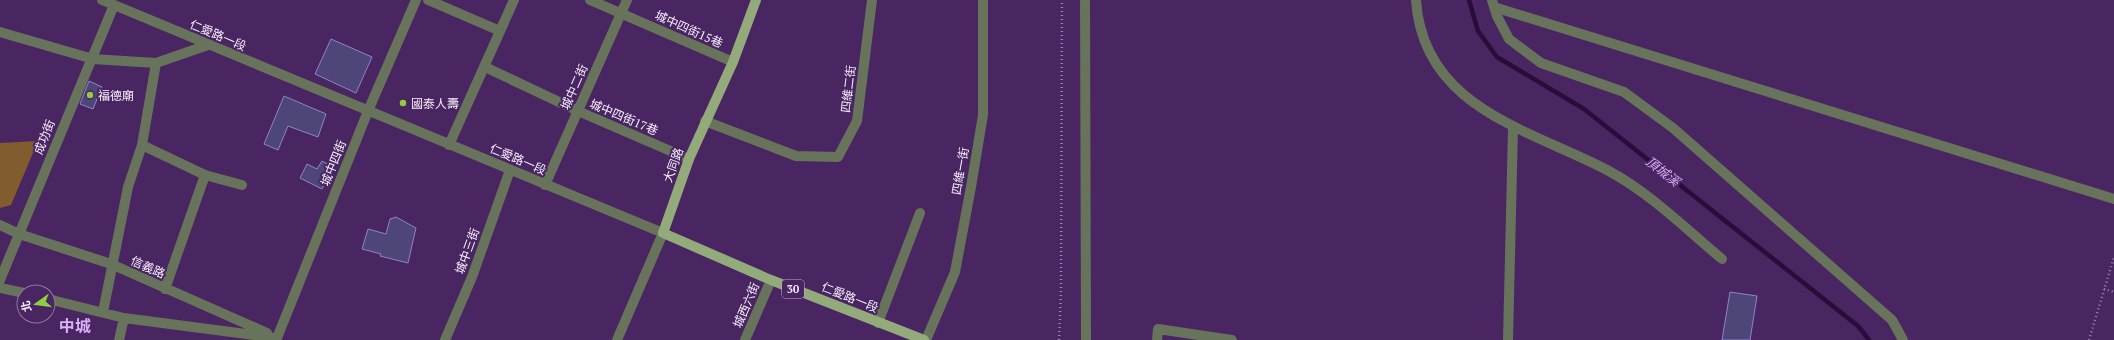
<svg xmlns="http://www.w3.org/2000/svg" width="2114" height="340" viewBox="0 0 2114 340" font-family="'PT Serif','Noto Sans TC',serif">
	<rect width="100%" height="100%" fill="#492561"/>
	<path fill="#815c2e" d="M38 141 11 205 0 208V143Z"/>
	<g fill="none" stroke-linecap="round" stroke-linejoin="round">
		<path stroke="#280c39" stroke-width="4.5" d="M1469 0 1478 31 1497 57 1584 109 1858 326 1869 340"/>
	</g>
	<path fill="#4e4579" stroke="#8e84cb" d="M331 39 372 57 356 93 315 74Z
		M89 81 102 87 93 109 80 104Z
		M284 96 326 114 318 137 288 126 278 150 264 144Z
		M322 161 333 167 322 189 300 178 307 164 317 169Z
		M396 217 416 228 408 263 380 256 381 254 362 249 368 229 386 234 390 219Z
		M1730 292 1757 296 1750 340H1722Z"/>
	<g fill="none" stroke-linecap="round" stroke-linejoin="round">
		<path stroke="#9a83aa" stroke-width="2.5" stroke-dasharray="1 3" stroke-linecap="butt" d="M2104 289 2114 292
			M1059 340 1061 292 1062 0
			M2089 340 2114 257"/>
		<path stroke="#67735b" stroke-width="10" d="M102 0 663 233 617 340
			M428 0 500 31
			M590 0 733 62
			M1085 0 1086 340
			M1416 0C1423 108 1529 129 1607 170 1649 192 1686 229 1722 259
			M1492 0 1497 16 1509 39 1541 63 1624 92 1673 128 1892 320 1903 340
			M1494 7 2114 199
			M0 32 93 59 156 63
			M485 67 578 111 689 159
			M705 121 796 156 838 157 857 121 872 0
			M142 145 205 175 165 289
			M449 145 514 0
			M205 175 242 185
			M545 185 627 0
			M0 225 19 234 111 264 267 333
			M0 280 114 5
			M0 288 24 293
			M48 299 124 318 277 338 368 111 416 0
			M103 312 128 187 142 145 156 63 208 45
			M878 323 920 213
			M119 340 124 318
			M445 340 472 277 510 170
			M745 340 771 280
			M926 340 955 272 971 187 983 115V0
			M1157 340 1158 329 1232 340
			M1508 340 1513 128"/>
		<path stroke="#93ab7b" stroke-width="10" d="M756 0 733 62 689 159 663 233 771 280 924 340"/>
	</g>
	<g fill="#91cd40" stroke="#492561" stroke-width="1.5">
		<circle cx="90" cy="95" r="4"/>
		<circle cx="403" cy="103" r="4"/>
	</g>
	<g text-anchor="middle" dominant-baseline="central" stroke-width="4" stroke-linejoin="round" paint-order="stroke">
		<rect fill="#492561" stroke="#c3b2cf" stroke-width="1" x="782" y="280" width="22" height="18" rx="3"/>
		<g font-size="11" font-weight="bold" fill="#f7effe">
			<text x="793" y="289">30</text>
		</g>
		<g font-size="12" fill="#f7effe" stroke="#492561">
			<text transform="translate(689 29) rotate(24)">城中四街15巷</text>
			<text transform="translate(218 35) rotate(23)">仁愛路一段</text>
			<text transform="translate(574 87) rotate(-66)">城中二街</text>
			<text transform="translate(848 89) rotate(-83)">四維二街</text>
			<text transform="translate(624 117) rotate(23)">城中四街17巷</text>
			<text transform="translate(44 137) rotate(-68)">成功街</text>
			<text transform="translate(518 159) rotate(23)">仁愛路一段</text>
			<text transform="translate(333 163) rotate(-68)">城中四街</text>
			<text transform="translate(673 165) rotate(-70)">大同路</text>
			<text transform="translate(960 171) rotate(-80)">四維一街</text>
			<text transform="translate(467 251) rotate(-70)">城中三街</text>
			<text transform="translate(148 267) rotate(24)">信義路</text>
			<text transform="translate(850 297) rotate(22)">仁愛路一段</text>
			<text transform="translate(746 305) rotate(-67)">城西六街</text>
		</g>
		<g font-size="12" fill="#f7effe" stroke="#492561" text-anchor="start">
			<text x="98" y="95">福德廟</text>
			<text x="411" y="103">國泰人壽</text>
		</g>
		<g font-size="13" font-style="italic" fill="#d8adf9" stroke="#492561">
			<text transform="translate(1663 171) rotate(38)">頂城溪</text>
		</g>
		<g font-size="16" font-weight="bold" fill="#d9b1f8" stroke="#492561">
			<text x="75" y="326">中城</text>
		</g>
	</g>
	<g transform="translate(36 304) rotate(256)"><circle r="19" fill="#492561" stroke="#8f76a0"/>
	<path d="M0-3L7 15L0 10L-7 15Z" fill="#91cd40"/>
	<text y="-6" font-size="11" font-weight="bold" text-anchor="middle" fill="#f7effe">北</text>
	</g>
</svg>
